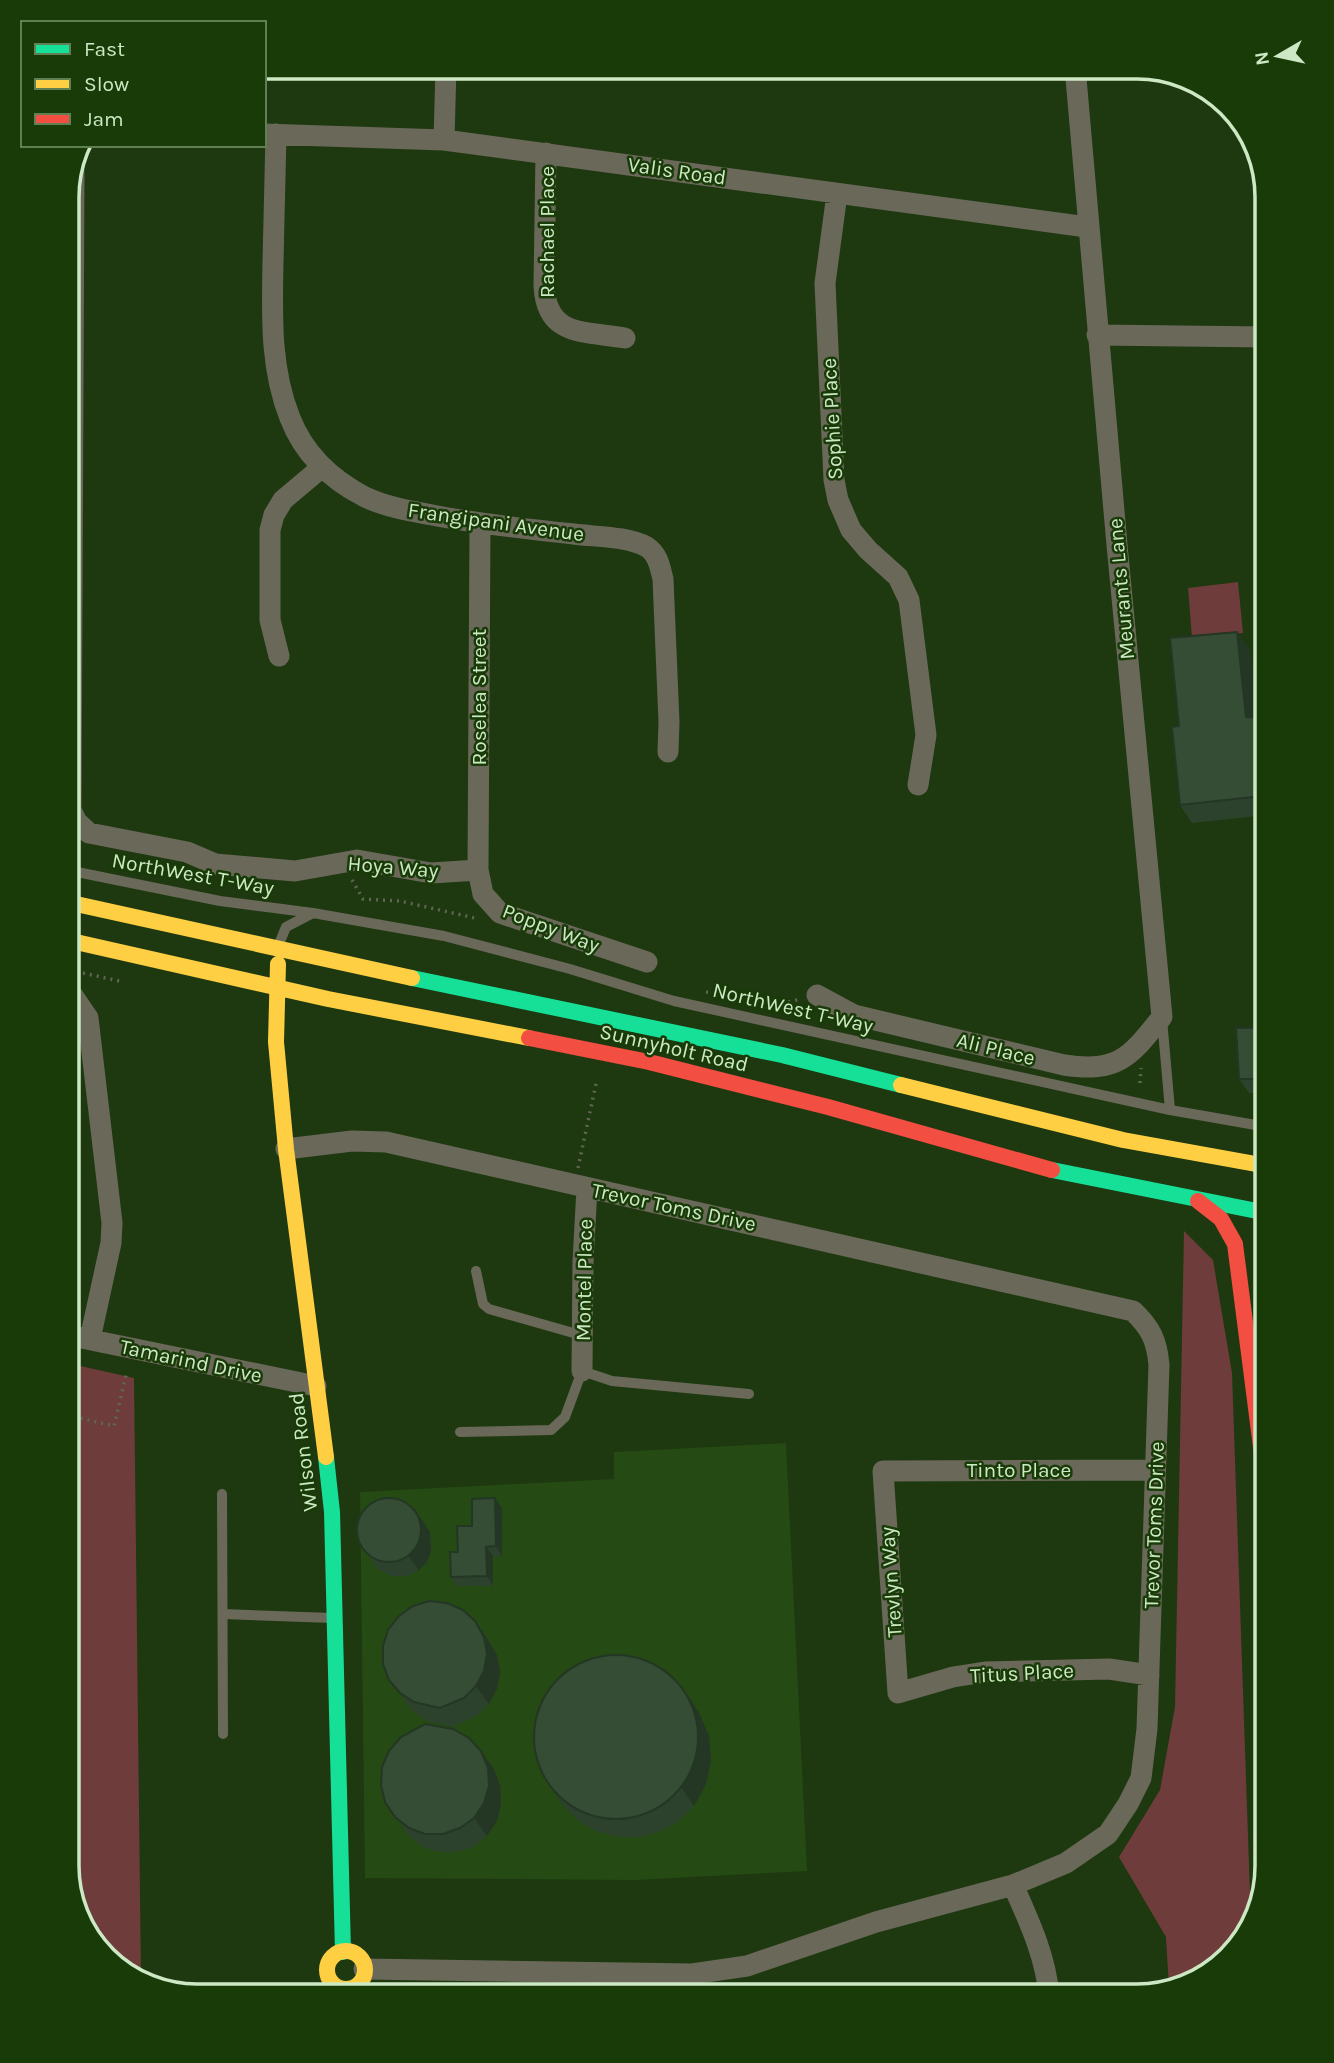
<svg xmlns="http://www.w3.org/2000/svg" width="1334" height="2063" viewBox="0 0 1334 2063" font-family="Karla,sans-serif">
	<rect width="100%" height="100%" fill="#1e3810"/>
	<path fill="#254a14" d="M786 1443 807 1871 635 1880 365 1878 360 1492 614 1479V1452Z"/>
	<path fill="#6e3c3a" d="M1238 582 1243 633 1192 638 1188 588Z
		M1184 1231 1213 1260 1232 1373 1251 1923 1246 1938 1195 1983 1169 1989 1166 1937 1119 1857 1160 1790 1175 1707Z
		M67 1363 134 1378 141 1980 125 1975 80 1924 67 1867Z"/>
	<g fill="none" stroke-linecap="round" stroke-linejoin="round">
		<path stroke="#606653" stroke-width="3.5" stroke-dasharray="2 5" stroke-linecap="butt" d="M352 880 363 899 400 901 479 919
			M83 973 124 982
			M706 992 775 1005 801 999
			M1140 1083 1141 1068
			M578 1168 597 1079
			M67 1415 114 1426 127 1371"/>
		<path stroke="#6a6859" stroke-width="10" d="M67 870 220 901 313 913 444 936 570 969 674 1001 1170 1110 1267 1127
			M279 944 286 927 313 913
			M1162 1019 1170 1110
			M476 1271 483 1304 489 1309 584 1336
			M460 1432 551 1430 565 1417 582 1371 612 1381 749 1394
			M222 1494 223 1734
			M223 1614 332 1618"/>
		<path stroke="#6a6859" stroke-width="21" d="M264 134 444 140 1087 227
			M276 134C275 177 274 219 273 262 272 315 270 368 290 418 304 454 332 480 365 497 386 507 410 511 432 515 479 524 526 529 574 534 596 537 627 536 647 547 658 554 660 567 663 579L669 722 668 752
			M444 140 446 67
			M546 153 544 285C546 337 584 331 625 338
			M74 172 71 810 77 822 89 833 187 852 215 864 295 871 357 860 431 873 478 870
			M837 194 825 283 834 480 838 500 851 530 868 550 898 577 909 600 926 735 918 785
			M1097 335 1267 337
			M480 524 478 870 483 894 500 913 647 962
			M279 656 270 620V530L274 515 283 500 321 468
			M67 991 73 996 88 1018 112 1223 111 1243 90 1339
			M817 995 854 1015 1064 1065C1118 1073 1130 1057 1162 1017L1117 545 1075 67
			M286 1149 352 1141 386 1142 1133 1311C1151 1328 1157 1341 1159 1365L1147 1729 1141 1778 1128 1804 1108 1834 1066 1863 1013 1885 876 1922 747 1966 692 1974 364 1969
			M67 1335 316 1386
			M582 1371 583 1261 587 1188
			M1149 1675 1109 1669 985 1672 953 1677 898 1693 883 1471 1155 1470
			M1013 1885C1029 1921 1046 1957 1049 1996
			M629 1973V1996"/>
		<path stroke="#16e098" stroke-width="16" d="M412 978 782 1055 901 1085
			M1052 1170 1267 1213
			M326 1457 332 1512 343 1952"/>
		<path stroke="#ffcf43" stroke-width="16" d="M67 902 412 978
			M67 940 328 999 529 1038
			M278 964 276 1042 286 1149 326 1457
			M901 1085 1123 1140 1267 1166
			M1261 1165 1267 1164
			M327 1970a19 19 0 1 1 38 0a19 19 0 1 1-38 0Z"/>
		<path stroke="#f24e42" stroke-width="16" d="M529 1038 649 1062 828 1107 1052 1170
			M1198 1201 1221 1219 1235 1244 1267 1494"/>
	</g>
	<path fill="#2d422d" d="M1237 632 1250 651 1257 718 1267 723V815L1192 823 1180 805 1179 726Z
		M1267 1028V1093H1249L1239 1079Z
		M502 1508V1556H493V1586H457L451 1577 458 1552 472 1526Z
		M430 1532 431 1552 427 1562 419 1570 409 1576H391L378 1569 359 1543Z
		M475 1621 488 1640 497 1655 500 1672 497 1689 489 1704 476 1716 453 1727 427 1721 413 1711 389 1680Z
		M687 1694 699 1713 709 1736 711 1760 706 1784 694 1806 676 1823 658 1832 639 1837H618L599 1832 581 1823 566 1809 553 1791Z
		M494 1769 500 1786 501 1804 497 1821 487 1836 473 1847 456 1852H438L422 1846 408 1835 385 1802Z"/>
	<path fill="#243624" d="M1237 632 1250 651 1259 735 1246 717Z
		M1264 718 1267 723V737L1266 735Z
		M1256 736 1267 752V804L1262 796Z
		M1264 1062 1267 1066V1084L1264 1079Z
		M495 1498 502 1508V1556L496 1546Z
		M413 1507 430 1532 431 1552 427 1562 419 1570 409 1557Z
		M486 1547 493 1556V1586L487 1576Z
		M475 1621 488 1640 497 1655 500 1672 497 1689 489 1704 476 1686Z
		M687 1694 699 1713 709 1736 711 1760 706 1784 694 1806 681 1787Z
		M481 1751 494 1769 500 1786 501 1804 497 1821 487 1836 474 1818Z"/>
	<path fill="#344d34" stroke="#243624" stroke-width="2" d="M1237 632 1246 717 1264 718 1266 735 1256 736 1262 796 1180 805 1172 727 1179 726 1170 638Z
		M1236 1028H1267V1062H1264V1079H1239Z
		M357 1530a32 32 0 1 1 64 0a32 32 0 1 1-64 0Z
		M495 1498 496 1546 486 1547 487 1576 451 1577 450 1552H458L457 1526H472V1499Z
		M429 1601 447 1603 463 1610 475 1621 484 1637 487 1653 484 1671 476 1686 464 1698 440 1708 414 1702 400 1693 389 1680 383 1664V1646L388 1630 399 1616 413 1606Z
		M534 1737a82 82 0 1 1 164 0a82 82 0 1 1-164 0Z
		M425 1724 453 1729 469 1738 481 1751 488 1768 489 1786 484 1803 474 1818 460 1828 443 1834H425L409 1828 395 1817 385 1802 381 1785 382 1767 389 1751 401 1737Z"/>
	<g text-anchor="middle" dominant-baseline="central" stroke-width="5" stroke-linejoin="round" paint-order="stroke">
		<g font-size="21" fill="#cde8c4" stroke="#183b07">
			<text transform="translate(677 171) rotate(8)">Valis Road</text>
			<text transform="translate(547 232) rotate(-90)">Rachael Place</text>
			<text transform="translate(832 419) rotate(-93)">Sophie Place</text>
			<text transform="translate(496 522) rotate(8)">Frangipani Avenue</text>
			<text transform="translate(1121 589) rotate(-95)">Meurants Lane</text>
			<text transform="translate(479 697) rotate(-90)">Roselea Street</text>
			<text transform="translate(393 867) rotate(5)">Hoya Way</text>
			<text transform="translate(193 874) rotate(10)">NorthWest T-Way</text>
			<text transform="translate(551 928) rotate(21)">Poppy Way</text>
			<text transform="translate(793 1008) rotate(13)">NorthWest T-Way</text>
			<text transform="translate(674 1048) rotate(13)">Sunnyholt Road</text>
			<text transform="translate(996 1049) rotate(14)">Ali Place</text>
			<text transform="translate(674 1207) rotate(12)">Trevor Toms Drive</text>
			<text transform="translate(584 1280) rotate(-89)">Montel Place</text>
			<text transform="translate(191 1361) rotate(12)">Tamarind Drive</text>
			<text transform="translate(303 1452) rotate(-97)">Wilson Road</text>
			<text x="1019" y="1470">Tinto Place</text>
			<text transform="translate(1154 1525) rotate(-88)">Trevor Toms Drive</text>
			<text transform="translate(891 1582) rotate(-94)">Trevlyn Way</text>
			<text transform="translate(1022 1673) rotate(-3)">Titus Place</text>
		</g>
	</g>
	<path d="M0 0H1334V2063H0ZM197 79H1137A118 118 0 0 1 1255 197V1866A118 118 0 0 1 1137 1984H197A118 118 0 0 1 79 1866V197A118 118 0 0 1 197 79Z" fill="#183b07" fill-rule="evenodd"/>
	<path fill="none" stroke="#cde8c4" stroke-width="3.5" d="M197 79H1137A118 118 0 0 1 1255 197V1866A118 118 0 0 1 1137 1984H197A118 118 0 0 1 79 1866V197A118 118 0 0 1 197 79Z"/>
	<rect x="21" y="21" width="245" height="126" fill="#183b07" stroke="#608053" stroke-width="2"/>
	<rect x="35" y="44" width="35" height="10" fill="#16e098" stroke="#608053" stroke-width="2"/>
	<text x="84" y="56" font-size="21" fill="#cde8c4">Fast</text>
	<rect x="35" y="79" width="35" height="10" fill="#ffcf43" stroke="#608053" stroke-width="2"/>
	<text x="84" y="91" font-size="21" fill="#cde8c4">Slow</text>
	<rect x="35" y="114" width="35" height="10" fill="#f24e42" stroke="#608053" stroke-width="2"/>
	<text x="84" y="126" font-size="21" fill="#cde8c4">Jam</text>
	<g transform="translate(1278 56) rotate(261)" stroke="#183b07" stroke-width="5" paint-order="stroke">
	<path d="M0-5L12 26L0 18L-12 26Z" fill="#cde8c4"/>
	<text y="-10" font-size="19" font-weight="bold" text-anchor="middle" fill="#cde8c4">N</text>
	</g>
</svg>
